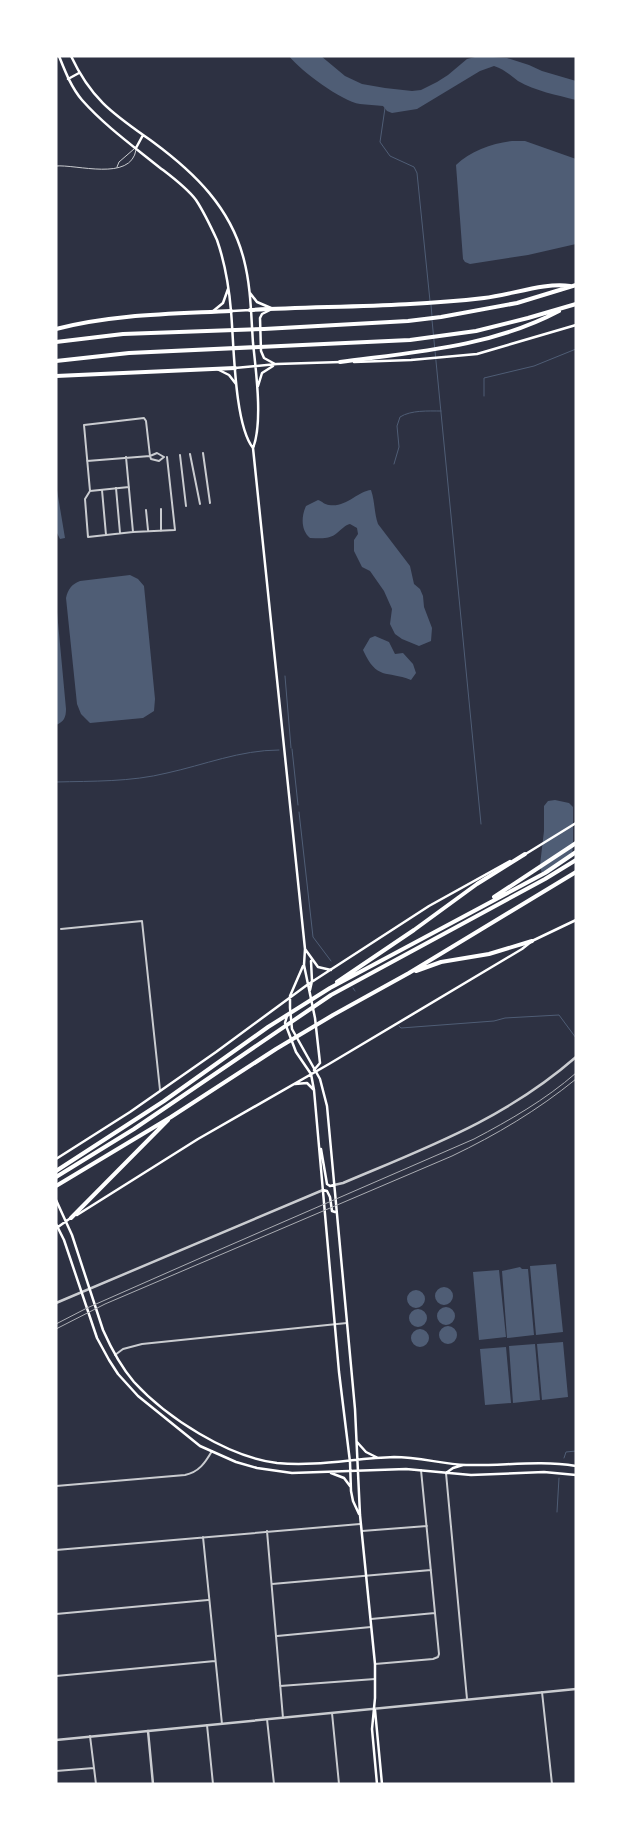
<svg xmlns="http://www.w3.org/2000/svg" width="632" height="1840" viewBox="0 0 632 1840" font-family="Karla,sans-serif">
	<rect width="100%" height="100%" fill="#2d3142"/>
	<path fill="#4f5d75" d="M289 56H321L345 76 362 84 385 88 412 91 421 90 437 82 448 75 467 59 479 56 507 58 529 65 542 71 576 81V100C557 95 535 91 518 81 510 75 504 69 494 66L480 71 417 109 392 113 387 111 383 106C376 105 367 105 360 104 341 101 301 71 289 56Z
		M512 141H525L576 159V244L528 255 470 264 465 262 463 259 456 165C470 151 493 143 512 141Z
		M56 484 65 538 60 539 56 531Z
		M371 490C375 501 374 513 378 524L410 566 414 584 420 589 423 596 424 607 432 628 431 641 419 646 402 639 395 634 390 624 392 609 384 591 370 571 362 567 354 551V540L358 534 357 528 350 524C345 525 342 529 337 533 329 540 320 538 310 538 301 530 301 517 306 506L318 500C322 501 325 505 329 505 346 508 358 491 371 490Z
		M130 575 138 579 144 586 155 699 154 711 143 718 90 723 81 714 77 704 66 598C68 589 72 584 80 581Z
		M56 601 66 709C66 717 64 722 56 725Z
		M375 636 389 642 395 654 403 653 413 664 416 673 411 680C386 670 377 681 363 650L370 638Z
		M555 800 569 803 573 807V844L572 857 548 874H542L540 865 544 831V806L548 801Z
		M556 1264 563 1332 536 1335 530 1266Z
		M520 1267 522 1269H528L534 1335 507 1338 502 1271Z
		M499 1270 506 1337 479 1340 473 1272Z
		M435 1296a9 9 0 1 1 18 0a9 9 0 1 1-18 0Z
		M407 1299a9 9 0 1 1 18 0a9 9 0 1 1-18 0Z
		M437 1316a9 9 0 1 1 18 0a9 9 0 1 1-18 0Z
		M409 1318a9 9 0 1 1 18 0a9 9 0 1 1-18 0Z
		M439 1335a9 9 0 1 1 18 0a9 9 0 1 1-18 0Z
		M411 1338a9 9 0 1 1 18 0a9 9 0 1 1-18 0Z
		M563 1342 568 1397 542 1400 537 1344Z
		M535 1344 540 1400 513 1403 509 1346Z
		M506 1347 511 1403 485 1405 480 1349Z"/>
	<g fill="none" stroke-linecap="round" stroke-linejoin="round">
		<path stroke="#4f5d75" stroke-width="1" d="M385 108 380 142 390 156 414 167 417 173 430 301
			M431 305 432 316
			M432 320 481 824
			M484 396V378L534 366 576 349
			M394 464 399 447 397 426 400 417C411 410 428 411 441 411
			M285 676 291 748
			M292 749 298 805
			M56 782C93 781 131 782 167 773 204 765 240 750 279 750
			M299 812 313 937 331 961
			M353 988 355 991
			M399 1026 401 1028 494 1021 505 1018 559 1015 576 1038
			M564 1458 566 1452 576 1451
			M557 1512 559 1478"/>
		<path stroke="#caccd0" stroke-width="1" d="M56 166C76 164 131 182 136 150
			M117 167 119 162 134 149"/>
		<path stroke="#caccd0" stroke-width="2" d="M203 453 210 503
			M190 454 200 504
			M180 455 186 506
			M126 457 133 532
			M87 461 150 456 157 453 164 457 159 461 151 459 150 456 146 421 144 418 84 425 90 491 85 499 88 537 133 532 175 530 167 457
			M116 488 120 533
			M102 490 106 535
			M90 491 129 487
			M161 509V531
			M146 510 148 530
			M61 929 142 921 160 1090
			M115 1355 123 1349 142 1344 347 1323
			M446 1473 467 1699
			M56 1486 185 1475C199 1472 205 1463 212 1451
			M267 1531 283 1718
			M362 1531 427 1526
			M203 1537 222 1724
			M56 1550 360 1524
			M272 1584 431 1570
			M56 1614 208 1600
			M371 1619 435 1613
			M277 1636 371 1627
			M375 1664 433 1659 438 1657 439 1654 421 1470
			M56 1676 215 1661
			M280 1686 375 1679
			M542 1692 552 1784
			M332 1713 339 1784
			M267 1719 274 1784
			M207 1725 213 1784
			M90 1736 96 1784
			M56 1771 94 1768"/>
		<path stroke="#caccd0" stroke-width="2.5" d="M334 1185 343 1183C428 1147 505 1119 576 1057
			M56 1303 323 1190
			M148 1731 153 1784
			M56 1740 576 1689"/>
		<path stroke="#fff" stroke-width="2.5" d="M59 56C65 71 71 87 82 100 104 125 133 146 159 167 172 177 186 187 196 200 204 212 211 227 217 240 225 263 229 287 231 311 234 343 234 424 253 448
			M71 56C92 101 115 115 153 142 195 173 231 208 244 260 251 287 251 315 253 343 256 371 263 423 253 448L305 949 304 965 315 1018 320 1063 314 1070
			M68 79 79 73
			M136 148 143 135
			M250 293 257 302 271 308
			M270 310 262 314 260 318 261 351 264 358 275 364
			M232 311 250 310
			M212 312 223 303 228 289
			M354 362 411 360 477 354 576 325
			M235 368 277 364 341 362
			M217 369 229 375 236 384
			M258 386 262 373 273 366
			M524 855 576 823
			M305 949 318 967 331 970
			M310 990 312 981 311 961
			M290 1008 292 1029 320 1079 327 1106 355 1409 360 1515 375 1664V1698L372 1729 377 1784
			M290 1008V996L303 966
			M287 1016 285 1023 296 1052 311 1074 314 1090 339 1372 350 1462 351 1491 353 1501 359 1514
			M295 1084 307 1083 314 1090
			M321 1149 327 1184 330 1186 334 1185
			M56 1159 130 1112 216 1052 307 985 429 906 510 861
			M323 1190 327 1191 330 1197 332 1211 335 1212
			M56 1200 72 1235 103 1330C111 1348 121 1367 134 1382 167 1418 228 1457 277 1463 317 1467 355 1458 394 1457 419 1457 442 1464 466 1465 504 1466 538 1460 576 1466
			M77 1215 198 1139 329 1064 522 949 532 941 576 920
			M56 1224 64 1240 97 1338 109 1360 118 1374 138 1396 200 1446 236 1462 257 1468 292 1473 406 1469 471 1475 544 1472 576 1475
			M58 1227 72 1217
			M357 1442 366 1452 378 1458
			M331 1473 344 1478 350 1486
			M446 1473 453 1468 463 1465
			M375 1710 382 1784"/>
		<path stroke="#fff" stroke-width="4" d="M250 310C328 306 406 307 484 298 511 295 545 282 570 286
			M56 329C114 314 173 314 231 311
			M56 342 123 334 264 329 408 321 441 317 517 303 576 285
			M56 361 129 353 410 340 476 331 528 318 576 304
			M340 362C415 352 491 347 559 311
			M56 376 235 368
			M494 897 576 843
			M416 971 441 962 489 954 532 941
			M337 982 414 930 477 884 525 854
			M56 1171 164 1101 268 1027 330 988 545 873 576 852
			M56 1177 134 1129 331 995 545 879 576 860
			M56 1186 171 1117 276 1049 333 1015 409 973 576 872
			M71 1218 168 1120"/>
		<path stroke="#abadb3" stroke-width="1" d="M56 1329 105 1304 452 1156C496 1135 538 1110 576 1079"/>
		<path stroke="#abadb3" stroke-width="1" d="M56 1324 87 1308 205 1256 474 1139C510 1120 545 1100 576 1073"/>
	</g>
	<rect width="632" height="1840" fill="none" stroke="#ffffff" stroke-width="115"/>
</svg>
